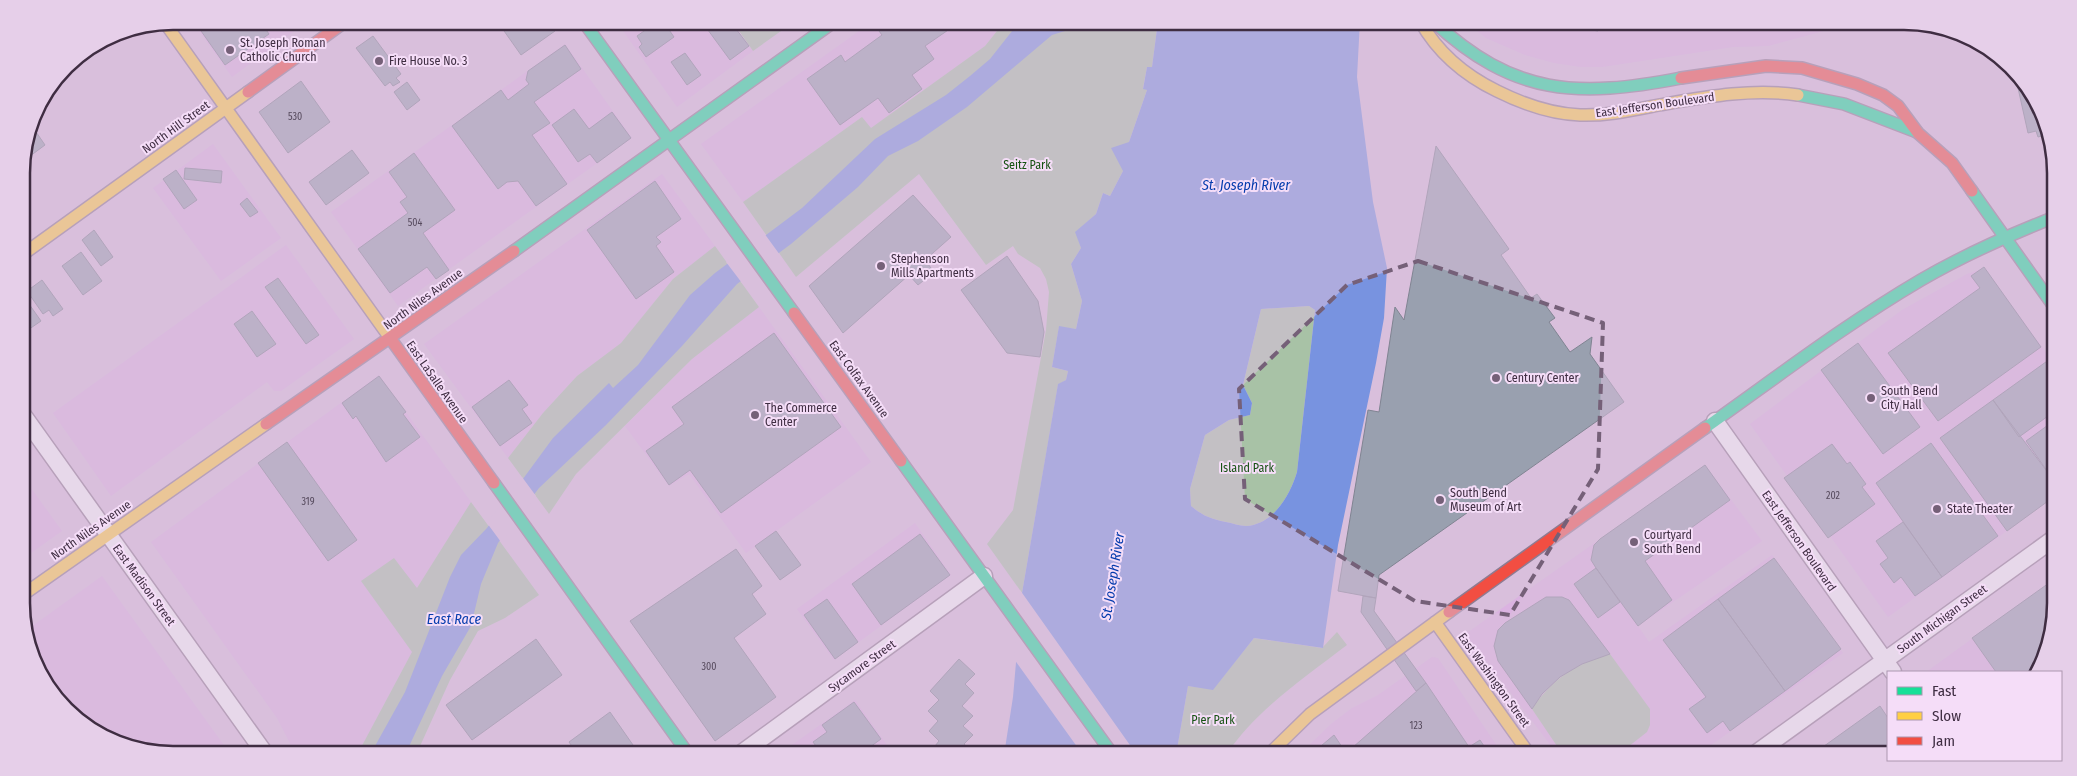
<svg xmlns="http://www.w3.org/2000/svg" width="2077" height="776" viewBox="0 0 2077 776" font-family="'Fira Sans Condensed',sans-serif">
	<rect width="100%" height="100%" fill="#d9bfdc"/>
	<path fill="#dbb3e1" d="M192 21H308L232 77Z
		M616 21H732L753 51 677 107Z
		M873 21H1005L985 46 870 129 862 117 743 202 701 144Z
		M1465 21H1861L1768 46 1733 47 1602 67H1581L1554 63 1525 55 1486 38Z
		M565 44 632 138 398 306 331 212Z
		M213 144 281 238 221 281 153 188Z
		M662 174 715 246 673 279 621 343 577 376 543 413 508 458 424 344Z
		M286 245 354 339 281 391H274L267 382 111 496 53 413Z
		M1985 268 2055 365V496L1888 617 1750 424 1902 310 1967 274Z
		M759 307 871 462 746 553 689 474 669 486 625 426 692 359Z
		M379 375 471 502 417 588 412 652 357 755H296L277 718 151 542Z
		M1705 465 1762 541 1638 626 1649 642 1772 555 1843 653 1698 754 1558 755 1488 663 1476 657 1465 641 1464 635Z
		M23 477 62 531 24 558Z
		M915 523 951 575 834 660 797 609Z
		M102 576 231 755H173L125 747 59 703 24 632Z
		M2056 578V603L2048 651 2037 672H1926Z
		M1432 657 1438 658 1503 755H1299L1331 724 1352 708 1378 695Z
		M855 700 894 755H778Z"/>
	<path fill="#a8c2a6" d="M732 21H789L791 24 753 51Z
		M1005 21H1158L1152 67H1147L1143 88 1147 90 1129 142 1123 171 1110 196 1103 193 1096 214 1076 232 1081 248 1071 264 1082 301 1076 329 1059 327 1052 367 1068 371 1066 380 1058 385 1022 593 987 544 1013 510 1046 330 1049 292 1046 279 1040 268 1018 254 1013 246 986 265 919 174 796 277 743 202 862 117 871 128 985 46Z
		M715 246 759 307 692 359 576 474 549 514 508 458 543 413 577 376 621 343 673 279Z
		M1309 306 1315 310 1297 472C1290 495 1274 524 1246 526 1240 526 1232 523 1226 522 1211 519 1203 516 1191 506L1190 489 1205 435 1229 420 1250 415 1252 403 1243 385 1261 309Z
		M471 502 539 595 505 618 478 631 450 680 416 755H357L412 652 361 581 394 558 417 588Z
		M1337 632 1347 645C1304 678 1257 709 1226 755H1176L1188 686 1213 689 1254 638 1322 648Z
		M1610 654 1650 709V725L1647 732 1619 754 1563 755 1532 709C1551 680 1576 663 1610 654Z"/>
	<path fill="#7893e0" fill-rule="evenodd" d="M1020 21H1078L1065 31 1052 35 967 107 918 141 888 156 858 187 791 244 737 284 682 346 606 425 539 488 498 543 481 584 471 626 442 676 405 755H370L405 692 450 577 461 555 487 528 553 438 609 383 613 388 638 365 690 295 715 273 802 208 875 139 946 95 970 76 990 59Z
		M1158 21H1360L1357 77 1373 202 1387 268 1384 318 1376 363 1338 545 1323 648 1254 638 1213 690 1188 686 1176 755H1004L1013 697 1022 593 1058 384 1066 380 1068 371 1052 367 1059 326 1076 329 1082 301 1071 264 1081 248 1075 232 1096 214 1103 193 1110 196 1123 171 1111 148 1129 142 1147 90 1143 89 1147 67H1152ZM1309 306 1315 310 1297 472C1290 495 1274 524 1246 526 1240 526 1232 523 1226 522 1211 519 1203 516 1191 506L1190 489 1205 435 1229 420 1250 415 1252 403 1243 385 1261 309Z"/>
	<path fill="#d9bfdc" d="M764 233 780 255 742 283 726 262Z
		M522 477 536 496 501 542 487 523Z
		M1020 590 1137 755H1083L1014 659Z"/>
	<path fill="#99a0af" stroke="#808492" d="M194 21H260L269 34 225 65Z
		M497 21H548L555 31 521 55Z
		M658 21H663L674 37 646 57 639 47 642 44 637 36Z
		M711 21H730L749 46 730 60 705 26Z
		M894 21H951L954 26 925 46 934 59 912 75 922 89 889 113 878 98 840 125 807 79 841 55 845 62 882 35 879 31Z
		M1537 21H1599L1598 31Z
		M373 36 401 74 396 78 400 82 393 86 390 82 385 86 356 48Z
		M565 45 581 69 534 102 550 123 532 135 567 184 536 206 518 181 507 182 498 189 452 126 501 90 508 100 529 84 526 80 528 71Z
		M685 53 701 75 687 85 671 62Z
		M2014 70 2018 73 2040 106 2049 134 2038 137 2036 131 2028 133Z
		M301 81 330 122 288 153 259 112Z
		M407 82 420 100 407 110 394 92Z
		M574 109 589 129 612 112 631 138 597 163 590 154 578 162 552 125Z
		M32 126 45 145 22 162Z
		M1436 146 1509 249 1501 255 1531 298 1537 294 1555 318 1549 322 1570 352 1592 337 1590 354 1624 402 1379 575 1376 598 1338 591 1368 410 1379 412 1395 307 1404 320Z
		M352 150 369 173 326 205 309 182Z
		M414 153 455 210 423 233 449 270 436 279 427 267 390 293 358 249 408 213 400 202 407 197 389 172Z
		M185 168 222 171 221 183 184 179Z
		M176 170 197 200 184 209 163 179Z
		M655 181 681 219 656 237 661 242 656 246 674 272 636 299 587 230Z
		M913 195 951 237 925 260 934 272 918 285 909 275 843 333 809 286Z
		M247 198 258 212 250 217 240 204Z
		M94 230 113 257 101 266 82 240Z
		M81 252 102 281 83 295 62 266Z
		M1007 256 1038 301 1044 332 1040 357 1007 353 961 290Z
		M1984 267 2041 347 1938 421 1888 353 1980 288 1971 276Z
		M278 278 319 335 306 344 265 287Z
		M42 280 63 309 53 316 49 310 43 314 27 291Z
		M22 294 41 321 25 332 22 329Z
		M252 311 276 344 257 357 234 324Z
		M774 333 841 427 721 513 690 470 669 485 646 451 684 424 672 407Z
		M1858 343 1920 427 1883 454 1821 370Z
		M2050 359 2055 366V411L2019 437 1993 400Z
		M379 376 406 412 403 414 420 437 386 462 356 416 353 419 342 403Z
		M509 380 528 405 522 409 532 423 500 446 472 407Z
		M1993 400 2055 482V496L2007 531 1940 438Z
		M2051 423 2055 428V482L2026 441Z
		M287 442 357 540 328 561 258 463Z
		M1931 443 1998 536 1942 577 1876 483Z
		M1832 444 1847 464 1850 462 1866 484 1862 487 1875 504 1828 538 1784 478Z
		M1705 465 1730 500 1645 561 1672 600 1638 626 1596 568 1591 560 1594 545 1600 539Z
		M1903 522 1942 577 1915 596 1901 577 1894 583 1880 564 1888 558 1876 541Z
		M776 531 801 565 780 580 755 546Z
		M920 534 950 575 881 625 852 584Z
		M736 549 762 586 752 594 766 614 734 638 776 697 715 741 630 621Z
		M1774 558 1841 649 1785 691 1718 599Z
		M1596 568 1620 602 1598 618 1574 584Z
		M2056 578V603L2048 651 2037 672H1996L1972 638Z
		M1363 596 1376 598 1374 611 1426 683 1416 691 1361 612Z
		M1546 597H1562L1569 600 1610 654 1582 664 1560 677 1542 694 1532 709 1498 661 1494 646 1498 630 1505 623Z
		M827 599 858 642 835 659 804 615Z
		M1718 599 1785 691 1730 731 1723 721 1707 733 1689 709 1706 697 1663 640Z
		M536 639 562 675 472 740 446 705Z
		M959 659 975 674 965 684 974 693 962 706 973 716 963 726 973 735 964 744 975 754 935 755 931 751 939 741 929 731 938 721 928 711 939 700 930 691Z
		M1426 683 1469 747 1480 740 1490 755H1344Z
		M854 702 881 739 859 755H818L821 753 813 742 827 732 822 725Z
		M1880 706 1888 718V754H1813Z
		M610 712 640 755H578L569 742Z
		M1334 735 1346 753 1318 755 1315 751Z"/>
	<g fill="none" stroke-linecap="round" stroke-linejoin="round">
		<defs>
			<path id="street" d="M23 415 266 755
				M1715 421 1893 672
				M1755 754 2056 537
				M739 755 984 576"/>
			<path id="fast" d="M583 21 794 313
				M1433 21C1514 96 1577 98 1681 78
				M1798 95 1844 104 1917 132
				M1972 191 2055 308
				M514 251 835 21
				M1705 428C1777 377 1846 324 1921 280 1964 255 2009 235 2055 217
				M901 461 1113 755
				M494 483 689 755"/>
			<path id="slow" d="M1420 21C1438 53 1464 75 1497 91 1523 104 1551 114 1580 115 1607 116 1633 110 1659 105 1705 97 1752 88 1798 95
				M165 23 390 338
				M22 255 248 92
				M24 594 266 424
				M1435 622 1530 755
				M1268 755 1310 714 1449 612"/>
			<path id="jam" d="M1681 78 1766 66 1802 68 1857 84 1883 95 1898 106 1918 133 1952 163 1972 191
				M248 92 346 21
				M794 313 901 461
				M390 338 494 483
				M266 424 514 251
				M1449 612 1705 428"/>
		</defs>
		<use href="#street" stroke="#8f7b91" stroke-width="19"/>
		<use href="#fast" stroke="#8f7b91" stroke-width="14"/>
		<use href="#slow" stroke="#8f7b91" stroke-width="14"/>
		<use href="#jam" stroke="#8f7b91" stroke-width="14"/>
		<use href="#street" stroke="#f9f5fa" stroke-width="16"/>
		<use href="#fast" stroke="#16e098" stroke-width="11"/>
		<use href="#slow" stroke="#ffcf43" stroke-width="11"/>
		<use href="#jam" stroke="#f24e42" stroke-width="11"/>
	</g>
	<path d="M0 0H2077V776H0ZM1418 261 1603 323 1598 469 1510 615 1415 601 1245 499 1239 389 1347 285Z" fill="#d9bfdc" fill-opacity=".55" fill-rule="evenodd"/>
	<path fill="none" stroke="#756078" stroke-width="4" stroke-dasharray="10 6" stroke-linejoin="round" d="M1418 261 1603 323 1598 469 1510 615 1415 601 1245 499 1239 389 1347 285Z"/>
	<g fill="#756078" stroke="#f5ddf8" stroke-width="2">
		<circle cx="230" cy="50" r="5"/>
		<circle cx="379" cy="61" r="5"/>
		<circle cx="881" cy="266" r="5"/>
		<circle cx="1496" cy="378" r="5"/>
		<circle cx="1871" cy="398" r="5"/>
		<circle cx="755" cy="415" r="5"/>
		<circle cx="1440" cy="500" r="5"/>
		<circle cx="1937" cy="509" r="5"/>
		<circle cx="1634" cy="542" r="5"/>
	</g>
	<g text-anchor="middle" dominant-baseline="central" stroke-width="4" stroke-linejoin="round" paint-order="stroke">
		<g font-size="10" fill="#564a5d">
			<text x="295" y="117">530</text>
			<text x="415" y="223">504</text>
			<text x="1833" y="496">202</text>
			<text x="308" y="502">319</text>
			<text x="709" y="667">300</text>
			<text x="1416" y="726">123</text>
		</g>
		<g font-size="12" fill="#3f2d42" stroke="#f5ddf8" text-anchor="start">
			<text x="240" y="43">St. Joseph Roman<tspan x="240" dy="14">Catholic Church</tspan></text>
			<text x="389" y="61">Fire House No. 3</text>
			<text x="891" y="259">Stephenson<tspan x="891" dy="14">Mills Apartments</tspan></text>
			<text x="1506" y="378">Century Center</text>
			<text x="1881" y="391">South Bend<tspan x="1881" dy="14">City Hall</tspan></text>
			<text x="765" y="408">The Commerce<tspan x="765" dy="14">Center</tspan></text>
			<text x="1450" y="493">South Bend<tspan x="1450" dy="14">Museum of Art</tspan></text>
			<text x="1947" y="509">State Theater</text>
			<text x="1644" y="535">Courtyard<tspan x="1644" dy="14">South Bend</tspan></text>
		</g>
		<g font-size="12" fill="#3f2d42" stroke="#f5ddf8">
			<text transform="translate(1655 105) rotate(-8)">East Jefferson Boulevard</text>
			<text transform="translate(176 127) rotate(-36)">North Hill Street</text>
			<text transform="translate(423 299) rotate(-36)">North Niles Avenue</text>
			<text transform="translate(859 379) rotate(54)">East Colfax Avenue</text>
			<text transform="translate(437 382) rotate(55)">East LaSalle Avenue</text>
			<text transform="translate(91 530) rotate(-35)">North Niles Avenue</text>
			<text transform="translate(1799 541) rotate(55)">East Jefferson Boulevard</text>
			<text transform="translate(144 585) rotate(54)">East Madison Street</text>
			<text transform="translate(1942 619) rotate(-36)">South Michigan Street</text>
			<text transform="translate(862 666) rotate(-36)">Sycamore Street</text>
			<text transform="translate(1494 680) rotate(54)">East Washington Street</text>
		</g>
		<g font-size="12" fill="#155112" stroke="#f5ddf8">
			<text x="1027" y="165">Seitz Park</text>
			<text x="1247" y="468">Island Park</text>
			<text x="1213" y="720">Pier Park</text>
		</g>
		<g font-size="14" font-style="italic" fill="#053cad" stroke="#f5ddf8">
			<text x="1246" y="185">St. Joseph River</text>
			<text transform="translate(1113 576) rotate(-81)">St. Joseph River</text>
			<text x="454" y="619">East Race</text>
		</g>
	</g>
	<path d="M0 0H2077V776H0ZM173 30H1904A143 143 0 0 1 2047 173V603A143 143 0 0 1 1904 746H173A143 143 0 0 1 30 603V173A143 143 0 0 1 173 30Z" fill="#e6cfe9" fill-rule="evenodd"/>
	<path fill="none" stroke="#3f2d42" stroke-width="2.5" d="M173 30H1904A143 143 0 0 1 2047 173V603A143 143 0 0 1 1904 746H173A143 143 0 0 1 30 603V173A143 143 0 0 1 173 30Z"/>
	<rect x="1887" y="671" width="175" height="90" fill="#f5ddf8" stroke="#ac97af"/>
	<rect x="1897" y="687" width="25" height="8" fill="#16e098" stroke="#ac97af"/>
	<text x="1932" y="696" font-size="15" fill="#3f2d42">Fast</text>
	<rect x="1897" y="712" width="25" height="8" fill="#ffcf43" stroke="#ac97af"/>
	<text x="1932" y="721" font-size="15" fill="#3f2d42">Slow</text>
	<rect x="1897" y="737" width="25" height="8" fill="#f24e42" stroke="#ac97af"/>
	<text x="1932" y="746" font-size="15" fill="#3f2d42">Jam</text>
</svg>
